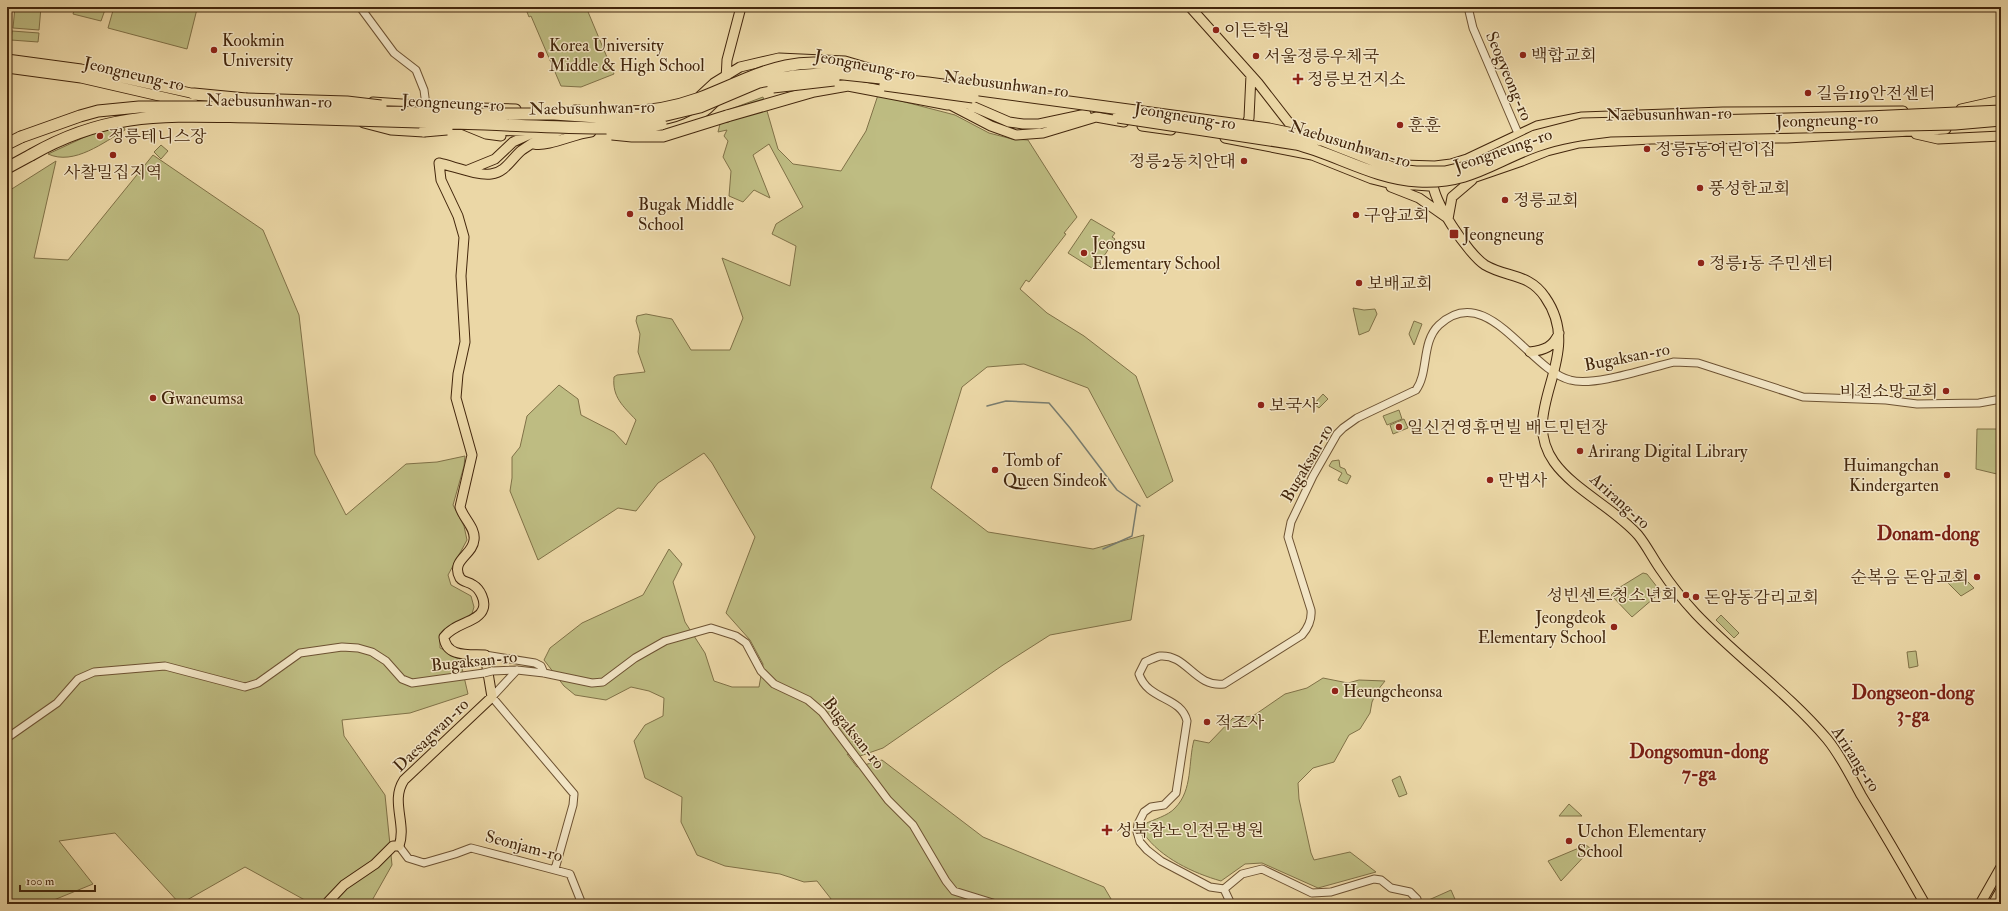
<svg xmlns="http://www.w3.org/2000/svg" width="2008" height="911" viewBox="0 0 2008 911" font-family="'IM FELL Double Pica','Noto Serif KR',serif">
	<rect width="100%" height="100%" fill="#ebd7a6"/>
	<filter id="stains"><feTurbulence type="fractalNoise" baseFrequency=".005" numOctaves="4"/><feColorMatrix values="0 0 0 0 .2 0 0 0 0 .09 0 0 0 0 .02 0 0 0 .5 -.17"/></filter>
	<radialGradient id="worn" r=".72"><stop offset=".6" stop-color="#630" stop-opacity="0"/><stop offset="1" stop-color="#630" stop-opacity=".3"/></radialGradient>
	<path fill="#bebc82" stroke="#807147" d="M15 7H41L39 30 13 28Z
		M75 7H106L101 21 73 14Z
		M114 7H191L197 9 187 49 108 28Z
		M525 7H586L614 74 581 87 561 86 531 16 529 17Z
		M12 31 39 33 38 42 11 40Z
		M878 95 955 115 989 133 1012 139 1028 140 1077 217 1064 233 1066 234 1029 282 1026 280 1020 289 1047 313 1084 336 1136 376 1173 481 1147 498 1088 388 1024 364 987 367 962 387 931 488 988 532 1093 549 1144 535 1131 620 1050 635 1003 665 883 748 860 756 847 754 857 767 882 760 983 837 1104 887 1114 904H835L817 881 804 882 780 874 725 866 697 855 681 822 682 797 645 778 634 741 645 725 663 716 664 698 649 691 631 687 606 700 575 695 564 686 544 660 550 648 582 623 643 595 669 549 682 564 673 582 685 622 705 653 714 681 732 687H759L763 664 750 640 726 613 755 537 712 463 704 453 658 483 636 511 618 508 538 560 510 491 512 478V457L520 447 527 416 559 385 578 399 581 415 614 432 626 445 636 420C623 406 612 397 614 377L617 375 645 372 638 352 640 334 636 321 637 316 646 314 672 319 691 350H730L743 318 722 258 790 286 796 246 772 234 776 224 803 207 769 144 753 155 770 198 754 190 743 202 729 196 731 171 723 157 728 141 724 136 727 130 718 132 723 112 763 97 778 149 793 164 841 171 866 131Z
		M123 126 125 130C104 142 74 166 48 154L100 130Z
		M161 145 168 151 161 159 154 152Z
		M153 155 263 230 299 315 315 454 346 515 406 464 437 462 465 456 464 466 453 505 464 526 467 540 448 575 451 585 471 596 474 607 471 617 452 625 440 634V648L469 661 462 668 468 694 410 713 342 720 344 736 385 795 392 865 370 904H312L245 867 180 904 115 833 59 841 93 884 44 904H7V192L56 161 34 258 68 260Z
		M1091 219 1115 233 1112 237 1115 239 1095 270 1068 253Z
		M1353 308 1364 310 1375 309 1377 314 1369 331 1359 335Z
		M1414 321 1422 324 1414 345 1409 334Z
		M1323 394 1328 399 1319 408 1314 404Z
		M1399 410 1402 419 1387 425 1383 416Z
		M1404 419 1408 428 1393 434 1390 425Z
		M1977 429H2001V475L1976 469Z
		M1339 460 1340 467 1345 469 1347 474 1351 476 1347 484 1338 480 1342 473 1329 466 1332 461Z
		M1643 573 1647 574 1661 592 1632 617 1611 595 1617 589Z
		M1959 573 1974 588 1961 596 1948 583Z
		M1721 615 1739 633 1734 638 1716 620Z
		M1916 651 1918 666 1909 668 1907 652Z
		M1323 678 1348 683 1359 680 1385 681 1377 691 1372 702 1370 713 1360 729 1349 735 1334 762 1313 768 1298 783 1299 799 1311 853 1314 860 1350 852 1376 872 1318 888 1262 863 1245 864 1221 881C1193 873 1161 858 1144 834L1145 824C1154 819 1168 816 1175 808 1193 790 1188 762 1194 740L1209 743 1233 718 1253 716 1285 694 1307 688Z
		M1400 776 1407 794 1399 797 1392 780Z
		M1569 804 1582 816H1559Z
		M1586 845 1591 849 1561 881 1548 861Z
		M1451 890 1457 904H1422V903Z"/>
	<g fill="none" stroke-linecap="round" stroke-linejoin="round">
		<path stroke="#797d70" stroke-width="1.5" d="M987 406 1006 401 1049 403 1070 428 1117 490 1140 506
			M1103 549 1132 536 1137 504"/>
		<defs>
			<path id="minor" d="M360 7 394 53 416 70 424 90 426 105 423 108
				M1468 7 1473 28 1520 138
				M485 655 535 663 541 666 544 673
				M517 670 492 697 574 794 573 805 555 869
				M492 671 517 670 544 673 592 683 603 682 635 658 665 641 711 628 736 636 746 643 761 671 774 684 808 700 822 712 888 800 913 825 946 881 954 891 996 904
				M7 738 57 703 78 679 94 672 165 666 245 687 258 683 300 653 342 647 358 648 372 652 386 661 402 679 412 683 484 673
				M399 846 408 858 424 863 455 854 471 848 570 874 582 904
				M1224 889 1242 874 1262 869 1312 893 1331 892 1374 879 1381 880 1391 888 1410 892 1417 899 1418 904
				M1231 904 1224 889 1210 887 1161 861 1147 850 1140 842 1137 832 1138 824 1144 812 1151 807 1164 805 1176 793 1187 721C1181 696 1148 701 1139 674L1145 662C1150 660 1155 657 1160 656 1187 654 1195 688 1224 684L1302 635C1308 628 1312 620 1311 610L1288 537 1291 522 1313 476 1337 434 1343 428 1357 418 1416 390C1429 372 1421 342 1439 325 1487 280 1528 369 1570 380 1594 387 1648 368 1674 362L1698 363 1803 397 1886 400 1917 404 1979 403 2001 399"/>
			<path id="major" d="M1190 7 1258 83 1300 137
				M7 59 81 69 200 95
				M7 68 81 78 194 104
				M726 80 727 60 741 7
				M700 96 714 83 740 67 779 58 845 61 899 77
				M962 99 972 106 1009 122 1023 124H1039L1086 114
				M943 101 991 126 1016 135 1043 133 1096 117 1124 122
				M373 102 445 107 516 109
				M1961 109 2001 100
				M575 110 608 112
				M464 125 486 134 501 136
				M483 126 497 130 534 132
				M1142 126 1171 130
				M1245 129 1249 118 1251 75
				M648 132C678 129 695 123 716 101
				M1916 134 1938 139 2001 136
				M1225 138 1312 155 1372 179 1388 183 1429 186
				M534 144C549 147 573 134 591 132
				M468 170 495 159 513 142 535 132 561 125 580 114
				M1393 170 1402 165 1435 166 1451 164 1467 159 1537 126 1582 117 1723 112 1903 111
				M1433 180C1430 198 1469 255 1485 265 1507 278 1529 273 1545 297 1587 357 1516 409 1554 462 1574 490 1614 508 1638 535 1647 546 1653 559 1661 570 1671 585 1683 600 1696 614 1737 657 1789 694 1827 739 1841 756 1851 777 1861 795 1883 831 1904 867 1925 904
				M1464 181 1522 161 1547 151 1579 143 1651 139 1787 138 1946 129
				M1391 187 1419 198 1446 217
				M1448 219 1452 197 1472 180
				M1530 352C1545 350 1553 347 1559 333
				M326 904 344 885 375 864 393 846H399C407 824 390 801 404 780L492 697 485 655C470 654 446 658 444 637 454 623 479 622 483 609 486 601 480 589 473 585 468 581 464 583 460 578 450 560 473 555 474 540 476 528 463 518 460 507L472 455 456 398 458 374 465 342 461 276 464 237 458 216 441 180 439 163C453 166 478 176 491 174 506 172 511 159 522 150 538 138 556 131 575 126L580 114 579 110
				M1980 904 2001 867
				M1993 904 2001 890"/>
			<path id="highway" d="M194 94 246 99
				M949 95 967 103
				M727 116 814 91 848 85 948 104
				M364 122 391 129 424 131
				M7 144 21 137
				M7 168 31 155"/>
		</defs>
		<use href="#minor" stroke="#6d5232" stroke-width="9"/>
		<use href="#major" stroke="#43260c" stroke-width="11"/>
		<use href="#highway" stroke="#43260c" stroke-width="13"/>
		<use href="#minor" stroke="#f2e5c5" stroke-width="7"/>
		<use href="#major" stroke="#ebd7a6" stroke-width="9"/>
		<use href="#highway" stroke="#ebd7a6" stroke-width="11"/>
		<defs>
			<path id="minor-bridge" d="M484 673 492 671"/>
			<path id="highway-bridge" d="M885 85 973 97
				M773 87 834 80
				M246 99 347 102 381 106
				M622 112C648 112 675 107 700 98 754 77 790 52 851 68
				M1118 117 1296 144C1336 154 1375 179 1418 181 1469 184 1492 162 1536 146 1560 137 1585 134 1610 131L1955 124 2001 120
				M424 131 447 129
				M612 134 632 136H663L727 116
				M21 137 80 116 98 111 139 107H222L458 114H554L625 119H650L700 107 759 82 794 76 834 73 928 83 1269 129 1322 140 1398 170 1416 172H1445L1475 165 1535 136 1582 124 1868 117 2001 111
				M31 155C109 110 169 116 254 117 331 119 408 121 485 124 521 126 557 127 594 128 616 128 638 128 661 124"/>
		</defs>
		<use href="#minor-bridge" stroke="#6d5232" stroke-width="9" stroke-linecap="butt"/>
		<use href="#highway-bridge" stroke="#43260c" stroke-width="13" stroke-linecap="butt"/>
		<use href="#minor-bridge" stroke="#f2e5c5" stroke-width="7"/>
		<use href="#highway-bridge" stroke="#ebd7a6" stroke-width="11"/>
	</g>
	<g fill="#8f2418" stroke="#f2e5c5" stroke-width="1.5">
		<circle cx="1216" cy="30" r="4"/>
		<circle cx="214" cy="50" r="4"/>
		<circle cx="541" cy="55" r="4"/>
		<circle cx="1523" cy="55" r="4"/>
		<circle cx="1256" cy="56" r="4"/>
		<path d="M1296 73h4v4h4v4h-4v4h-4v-4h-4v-4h4z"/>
		<circle cx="1808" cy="93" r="4"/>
		<circle cx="1400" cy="125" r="4"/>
		<circle cx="100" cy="136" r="4"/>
		<circle cx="1647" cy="149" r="4"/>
		<circle cx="113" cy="155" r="4"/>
		<circle cx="1244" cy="161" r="4"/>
		<circle cx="1700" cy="188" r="4"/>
		<circle cx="1505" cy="200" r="4"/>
		<circle cx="630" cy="214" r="4"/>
		<circle cx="1356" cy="215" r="4"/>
		<rect x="1449" y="229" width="10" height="10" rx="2"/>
		<circle cx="1084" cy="253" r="4"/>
		<circle cx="1701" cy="263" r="4"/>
		<circle cx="1359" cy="283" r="4"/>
		<circle cx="1946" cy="391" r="4"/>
		<circle cx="153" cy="398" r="4"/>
		<circle cx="1261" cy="405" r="4"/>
		<circle cx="1399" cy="427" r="4"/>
		<circle cx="1580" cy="451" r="4"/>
		<circle cx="995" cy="470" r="4"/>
		<circle cx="1947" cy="475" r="4"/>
		<circle cx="1490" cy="480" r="4"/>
		<circle cx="1977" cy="577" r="4"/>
		<circle cx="1686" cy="595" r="4"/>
		<circle cx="1696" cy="597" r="4"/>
		<circle cx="1614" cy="627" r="4"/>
		<circle cx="1335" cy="691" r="4"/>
		<circle cx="1207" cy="722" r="4"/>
		<path d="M1105 824h4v4h4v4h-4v4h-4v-4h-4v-4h4z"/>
		<circle cx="1569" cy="841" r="4"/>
	</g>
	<g text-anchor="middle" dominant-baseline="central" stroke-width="3" stroke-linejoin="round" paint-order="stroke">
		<g font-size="17" fill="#43260c" stroke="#f2e5c5" text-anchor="start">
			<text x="1224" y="30">이든학원</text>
			<text x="222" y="40">Kookmin<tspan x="222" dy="20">University</tspan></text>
			<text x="549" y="45">Korea University<tspan x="549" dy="20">Middle &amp; High School</tspan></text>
			<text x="1531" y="55">백합교회</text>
			<text x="1264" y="56">서울정릉우체국</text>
			<text x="1307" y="79">정릉보건지소</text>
			<text x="1816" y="93">길음119안전센터</text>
			<text x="1408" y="125">훈훈</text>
			<text x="108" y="136">정릉테니스장</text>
			<text x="1655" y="149">정릉1동어린이집</text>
			<text x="1236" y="161" text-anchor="end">정릉2동치안대</text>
			<text x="113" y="172" text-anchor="middle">사찰밀집지역</text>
			<text x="1708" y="188">풍성한교회</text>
			<text x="1513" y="200">정릉교회</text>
			<text x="638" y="204">Bugak Middle<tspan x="638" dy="20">School</tspan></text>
			<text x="1364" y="215">구암교회</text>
			<text x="1463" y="234">Jeongneung</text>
			<text x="1092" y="243">Jeongsu<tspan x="1092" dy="20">Elementary School</tspan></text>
			<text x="1709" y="263">정릉1동 주민센터</text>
			<text x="1367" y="283">보배교회</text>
			<text x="1938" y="391" text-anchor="end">비전소망교회</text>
			<text x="161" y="398">Gwaneumsa</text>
			<text x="1269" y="405">보국사</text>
			<text x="1407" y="427">일신건영휴먼빌 배드민턴장</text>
			<text x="1588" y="451">Arirang Digital Library</text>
			<text x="1003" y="460">Tomb of<tspan x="1003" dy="20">Queen Sindeok</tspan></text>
			<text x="1939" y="465" text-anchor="end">Huimangchan<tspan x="1939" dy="20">Kindergarten</tspan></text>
			<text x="1498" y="480">만법사</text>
			<text x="1969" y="577" text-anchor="end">순복음 돈암교회</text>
			<text x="1678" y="595" text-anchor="end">성빈센트청소년회</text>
			<text x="1704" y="597">돈암동감리교회</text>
			<text x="1606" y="617" text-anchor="end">Jeongdeok<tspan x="1606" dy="20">Elementary School</tspan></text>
			<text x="1343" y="691">Heungcheonsa</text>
			<text x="1215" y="722">적조사</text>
			<text x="1116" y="830">성북참노인전문병원</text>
			<text x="1577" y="831">Uchon Elementary<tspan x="1577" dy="20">School</tspan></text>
		</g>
		<g font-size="17" fill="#43260c" stroke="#f2e5c5">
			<text transform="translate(865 65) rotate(11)">Jeongneung-ro</text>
			<text transform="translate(134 74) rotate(13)">Jeongneung-ro</text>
			<text transform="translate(1509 76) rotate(67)">Seogyeong-ro</text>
			<text transform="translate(1006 84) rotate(7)">Naebusunhwan-ro</text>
			<text transform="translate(269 101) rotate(1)">Naebusunhwan-ro</text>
			<text transform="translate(453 103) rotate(3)">Jeongneung-ro</text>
			<text transform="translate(592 108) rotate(-1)">Naebusunhwan-ro</text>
			<text transform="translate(1669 114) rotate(-1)">Naebusunhwan-ro</text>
			<text transform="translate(1185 116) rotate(9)">Jeongneung-ro</text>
			<text transform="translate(1827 120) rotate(-2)">Jeongneung-ro</text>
			<text transform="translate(1350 144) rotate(17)">Naebusunhwan-ro</text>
			<text transform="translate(1503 150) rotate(-19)">Jeongneung-ro</text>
			<text transform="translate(1627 357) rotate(-11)">Bugaksan-ro</text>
			<text transform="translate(1307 463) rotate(-60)">Bugaksan-ro</text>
			<text transform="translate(1620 501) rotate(42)">Arirang-ro</text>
			<text transform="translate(474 661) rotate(-6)">Bugaksan-ro</text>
			<text transform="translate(854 733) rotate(51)">Bugaksan-ro</text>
			<text transform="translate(431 735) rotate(-44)">Daesagwan-ro</text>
			<text transform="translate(1856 759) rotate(57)">Arirang-ro</text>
			<text transform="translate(524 846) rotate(15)">Seonjam-ro</text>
		</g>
		<g font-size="19" font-weight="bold" fill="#7a1f14" stroke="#f2e5c5">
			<text x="1928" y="534">Donam-dong</text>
			<text x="1913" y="693">Dongseon-dong<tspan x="1913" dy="22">3-ga</tspan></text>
			<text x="1699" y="752">Dongsomun-dong<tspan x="1699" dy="22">7-ga</tspan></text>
		</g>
	</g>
	<rect width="2008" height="911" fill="none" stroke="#ebd7a6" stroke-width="24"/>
	<rect x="8" y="8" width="1992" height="895" fill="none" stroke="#43260c" stroke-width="2"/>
	<rect x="12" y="12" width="1984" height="887" fill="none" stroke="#43260c"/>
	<path d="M20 885v6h75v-6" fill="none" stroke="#43260c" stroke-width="2"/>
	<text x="26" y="885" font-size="12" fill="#43260c" stroke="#f2e5c5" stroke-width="3" paint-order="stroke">100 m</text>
	<rect width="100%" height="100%" filter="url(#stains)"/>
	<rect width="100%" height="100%" fill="url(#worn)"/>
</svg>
